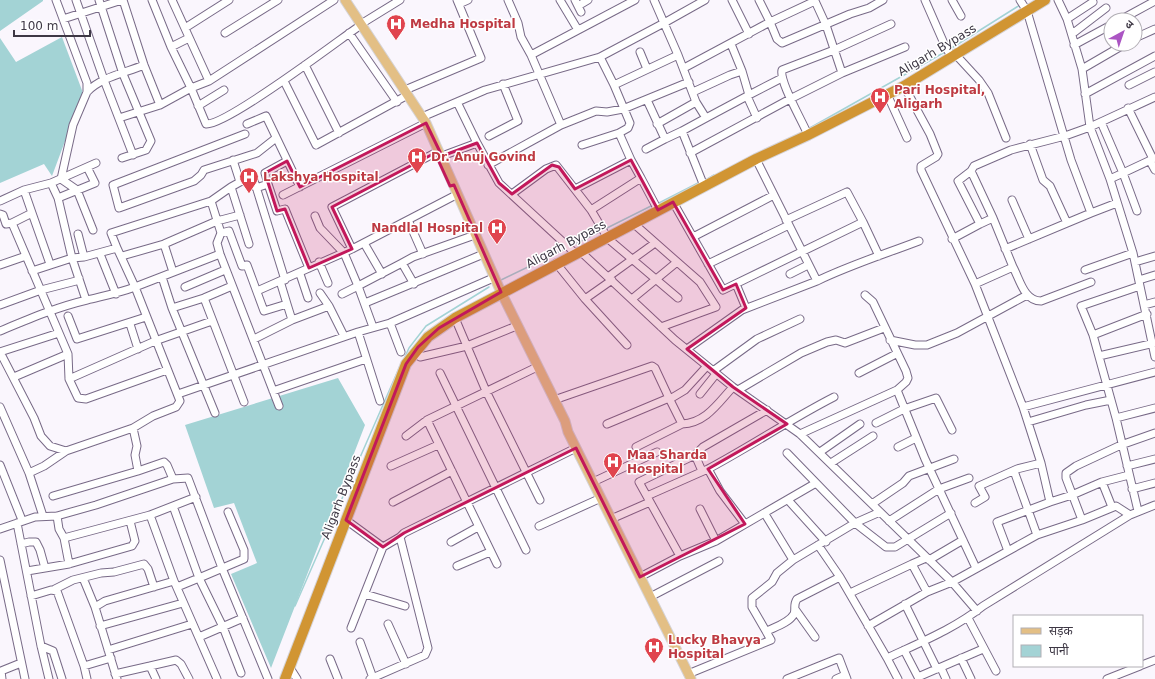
<svg xmlns="http://www.w3.org/2000/svg" width="1155" height="679" viewBox="0 0 1155 679" font-family="'DejaVu Sans','Noto Sans Devanagari',sans-serif">
	<rect width="100%" height="100%" fill="#faf6fd"/>
	<path fill="#a3d3d5" d="M0 0H43V1L0 31Z
		M62 37 83 93 52 176 44 164 0 183V38L16 62Z
		M338 378 365 425 271 668 231 574 257 563 234 503 214 508 185 425Z"/>
	<g fill="none" stroke-linecap="round" stroke-linejoin="round">
		<path stroke="#a3d3d5" stroke-width="1.5" d="M950 49 1020 5
			M808 129 945 52
			M704 181 714 175
			M657 204 700 182
			M605 229 653 205
			M573 245 601 231
			M501 280 565 249
			M403 361 409 348 426 326 489 287
			M295 606 400 366"/>
		<defs>
			<path id="minor" d="M56 0 87 83V92L73 125 61 179 77 190 93 230
				M76 0 104 80 133 155
				M99 0 123 74 151 141 146 150 122 158
				M152 0 171 47 191 88 160 105
				M172 0 209 81
				M334 0 209 81 191 88 206 124C226 126 335 43 358 27
				M508 0 518 23 521 37 531 55
				M560 0 578 30
				M575 0 581 12
				M732 0 749 34
				M759 0 770 22 815 1 826 25 842 73
				M925 0 946 48 952 57
				M952 0 961 16
				M1020 0 1027 11 1071 160 1091 213 1117 203
				M1058 0 1067 19 1082 69 1090 127 1110 179 1133 253 1155 357
				M459 4 468 0
				M578 6 588 0
				M63 19 122 0
				M1067 19 1093 2
				M1120 20 1155 1
				M361 24 400 0
				M185 28 229 0
				M225 33 278 0
				M349 33 397 102
				M1072 34 1106 8
				M1135 38 1155 29
				M731 44 742 71 749 95 782 78
				M1074 45 1111 25
				M171 47 189 38
				M640 52 647 69
				M678 55 696 102 706 118 749 95
				M956 55 979 80 988 93 1006 138
				M600 57 614 85 630 123 628 128 619 133
				M305 65 339 133
				M684 68 770 22 777 39 782 43 850 14 869 8 883 0
				M1082 69 1125 44
				M284 81 316 145 404 97
				M614 85 678 55 664 23 705 0
				M1129 85 1155 72
				M904 86 930 134 938 154 936 157 921 166V170L975 284 1023 407 1041 463 1050 502
				M405 90 481 58 457 0
				M87 92C101 77 125 73 144 65
				M693 92 730 75 742 71
				M887 94 907 138
				M1085 94 1155 56
				M747 96 757 118
				M647 100 665 139 682 131
				M457 102 477 143
				M198 106 224 90
				M1128 108 1153 159
				M422 117 485 90 600 57 664 23 654 0
				M119 118 160 105 144 65 123 0
				M1101 122 1123 173 1155 158
				M247 124 266 116 300 187
				M657 124 696 102
				M561 125 596 111 607 112 623 109 689 82
				M245 134 113 185 119 208 194 181 201 175 204 170 257 153 276 138
				M808 135C803 122 779 82 782 70L834 50 891 24
				M489 136 518 121 503 84
				M582 145 619 133 631 160
				M646 149 665 139
				M690 153 790 99 842 73 905 47
				M442 156 477 143 499 183 575 253
				M756 159 817 281C850 265 885 254 919 241
				M233 160 240 182 253 177 285 280
				M1150 161 1155 170
				M488 165 561 125 531 55 635 0
				M971 171 993 218
				M1110 179 1123 173 1137 211
				M240 182 231 187 249 244
				M51 183 58 198 72 258 86 300
				M268 184 265 173 287 161
				M704 186 682 131 706 118
				M256 188 268 184 277 211 285 209 309 268
				M575 189 631 160 641 178
				M24 190 32 213 12 223 68 354 69 379 78 398 86 399 167 370
				M512 194 546 169 556 165 591 210 607 237
				M283 195 426 123
				M58 198 95 183 87 167
				M1012 200 1029 239
				M0 201 24 190 51 183 96 163
				M211 201 231 187
				M673 202 723 290 863 222 847 192 786 220
				M591 210 641 178 658 210
				M32 213 50 264
				M0 214 3 215 6 224 12 223
				M315 216 320 228 344 253 358 286 342 294
				M408 220 423 254
				M863 222 879 256
				M633 223 700 282 716 307 661 327
				M1067 223 1091 213
				M221 233 229 231 242 266 247 265 264 311 287 304 280 281
				M78 234 84 257 117 248 135 287 220 254
				M606 237 678 298
				M693 237 774 195
				M952 239 980 224
				M364 243 382 274
				M164 244 173 272
				M117 248 111 233 211 201 221 233 217 243 220 254 279 406
				M352 249 332 207 435 153
				M1005 249 1067 223 1050 186 1043 180 1030 144
				M580 251 675 340 733 387 800 434 952 582 977 611
				M100 254 116 294
				M122 256 164 244 217 221 240 215
				M319 262 328 283
				M1135 262 1155 256
				M402 263 413 257 472 236
				M556 263 585 299 627 345
				M708 264 789 225
				M0 265 26 256
				M1013 267 993 218 980 224 958 181 971 171 974 166 1011 150 1065 136 1090 127 1155 97
				M1085 270 1133 253
				M32 271 72 258 84 257
				M300 274 308 298
				M790 274 808 265
				M162 277 172 308 215 413
				M608 277 655 243
				M1139 280 1155 275
				M736 284 746 308
				M975 284 1013 267C1020 280 1024 301 1041 301L1091 282
				M185 287 225 270
				M257 291 352 249 454 196
				M320 293 329 306
				M204 298 244 402
				M585 299 612 280
				M632 299 677 262
				M365 303 481 255
				M287 304 292 320
				M0 305 41 290 76 281 79 278
				M1144 305 1155 302
				M172 308 204 298 232 286
				M68 316 77 339 146 317
				M455 318 486 391 540 500
				M390 323 401 352
				M130 324 138 349
				M373 327 358 286 402 263 414 284
				M0 331C29 319 57 307 87 300 103 296 119 293 135 287L180 401 176 407 153 416 133 428 66 451 44 466 29 473
				M358 332 380 401
				M1093 335 1081 306 1140 286
				M254 339 292 320 329 306 344 336
				M890 340 915 345H927L957 333 1027 295
				M687 349 742 310 817 281
				M0 352 34 418 41 436 50 446 66 451
				M0 352 59 333
				M1099 356 1155 343
				M420 357 467 346 514 327
				M713 371 757 339 800 319
				M440 373 526 550
				M859 373 896 354
				M14 377 68 354
				M69 379 155 341 212 321
				M738 390 801 353 827 342 836 340 845 343 884 328
				M897 390 925 459 976 568
				M273 391 366 359
				M178 394 358 332 390 323 491 279
				M700 394 716 374
				M669 398 682 424C706 423 718 403 733 387
				M670 399 685 390 707 366
				M554 400 652 366 655 368 669 398 607 424
				M0 407 29 473 43 516
				M1023 407 1155 372
				M1116 418 1093 335 1147 314
				M427 420 497 564
				M1028 422 1086 405 1111 400
				M876 423 904 409 936 398 952 430
				M800 434 897 390 906 382 908 378 906 371 873 302 865 295
				M406 436 427 420 535 368
				M636 447 682 424
				M898 447 916 438
				M820 452 860 424
				M787 453 855 523 886 547H895L951 513
				M695 455 702 471
				M831 463 873 436
				M0 465 22 520
				M391 466 438 445
				M1127 466 1155 459
				M138 471 164 462 167 465 173 479
				M1014 471 1037 535
				M593 482 657 452
				M1102 482 1112 507
				M1132 489 1155 483
				M53 496 138 471 135 455 137 446 133 428
				M647 496 708 469
				M196 497 150 515 174 581 217 679
				M788 500 826 542
				M393 502 452 471
				M975 503 985 497 979 486 1017 469 1041 463
				M872 504 903 483 909 476 954 459
				M173 506 199 578 177 587
				M700 509 716 541
				M1138 511 1116 418 1155 408
				M228 512 244 550V559L199 578 223 627 241 673
				M765 514 793 560
				M57 516 59 529 64 538 150 515
				M611 519 650 502
				M346 520 383 547 351 628
				M1082 520 1066 478V473L1076 466 1121 445 1155 433
				M889 521 939 489 969 478
				M17 523 41 646 49 679
				M745 524 720 491 708 469C751 446 791 419 834 397
				M539 526 601 498
				M0 529 35 517 57 516 96 505 173 479 188 478 222 568 268 679
				M64 538 69 564
				M451 542 478 527
				M21 544 29 542H36L40 550 45 568
				M383 547 400 537
				M1008 551 997 522 1050 502 1072 495 1102 482 1129 475
				M680 556 639 482 695 455 703 447 767 410
				M0 560 25 679
				M929 560 963 540
				M912 564 926 558
				M457 566 490 552
				M27 571 69 564 132 546 135 541 130 521
				M640 577 680 556 716 541 816 483
				M840 577 887 658 898 679
				M83 578 95 607
				M55 589 73 580 101 573 114 572 144 564 148 569 154 587
				M850 593 912 564 927 592
				M365 594 405 606
				M31 596 51 590 57 591 84 666 87 679
				M650 597 719 561
				M905 604 937 669
				M795 609 815 637
				M968 618 996 671
				M388 624 406 664
				M100 626 183 603
				M868 626 927 592 952 582 1037 535 1082 520 1116 506 1130 515 1155 505
				M767 631C775 627 789 623 794 614 796 609 793 605 797 599L840 577 818 545
				M199 637 243 618
				M360 642 373 678
				M41 646 53 651 62 679
				M108 650 192 624
				M904 650 918 677 983 649
				M887 658C921 642 954 629 983 606L1130 515
				M961 658 971 679
				M330 659 338 679
				M1142 665 1155 660
				M84 666 111 658
				M150 666 176 660 181 664 189 679
				M290 668 297 679
				M941 668 946 679
				M115 674 150 666 156 679
				M688 674 771 640 752 607V598L772 582 777 573 793 560 855 523 880 512
				M2 679 1 671 21 663
				M117 679 95 607 105 601 174 581
				M370 679 425 655 428 648 400 537 404 533 576 448
				M787 679 839 658 847 679
				M836 679 845 675
				M1107 679 1140 666"/>
			<path id="major" d="M345 0 426 123 501 292 565 421 568 432 691 679"/>
			<path id="highway" d="M285 679 406 364 428 337 455 318 756 159 808 135 904 86 1045 0"/>
		</defs>
		<use href="#minor" stroke="#786a87" stroke-width="9"/>
		<use href="#major" stroke="#d5d3d6" stroke-width="11"/>
		<use href="#highway" stroke="#d5d3d6" stroke-width="12"/>
		<use href="#minor" stroke="#fff" stroke-width="7"/>
		<use href="#major" stroke="#e3bf85" stroke-width="9"/>
		<use href="#highway" stroke="#d19533" stroke-width="10"/>
	</g>
	<path fill="#c2185b" fill-opacity="0.2" stroke="#c2185b" stroke-width="3" stroke-linejoin="round" d="M426 123 442 156 477 143 499 183 512 194 552 165 559 167 575 189 631 160 658 210 673 202 723 290 736 284 746 308 687 349 733 387 787 424 708 469 745 524 640 577 576 448 404 533 383 547 346 520 406 364 418 347 439 328 501 292 454 185 450 186 435 153 332 207 352 249 309 268 285 209 277 211 265 173 287 161 300 187Z"/>
	<defs>
		<symbol id="hospital-pin" viewBox="-11 -11 22 30"><path d="M0 17L-7.5 6A9.5 9.5 0 1 1 7.5 6Z" fill="#e0444e" stroke="#fff"/><path d="M-5-5h3v3.5h4V-5h3V5h-3V1.5h-4V5h-3Z" fill="#fff"/></symbol>
	</defs>
	<g fill-rule="evenodd">
		<use href="#hospital-pin" x="385" y="13" width="22" height="30"/>
		<use href="#hospital-pin" x="869" y="86" width="22" height="30"/>
		<use href="#hospital-pin" x="406" y="146" width="22" height="30"/>
		<use href="#hospital-pin" x="238" y="166" width="22" height="30"/>
		<use href="#hospital-pin" x="486" y="217" width="22" height="30"/>
		<use href="#hospital-pin" x="602" y="451" width="22" height="30"/>
		<use href="#hospital-pin" x="643" y="636" width="22" height="30"/>
	</g>
	<g text-anchor="middle" dominant-baseline="central" stroke-width="3" stroke-linejoin="round" paint-order="stroke">
		<g font-size="12" font-weight="bold" fill="#be3a42" stroke="#fff" text-anchor="start">
			<text x="410" y="24">Medha Hospital</text>
			<text x="894" y="90">Pari Hospital,<tspan x="894" dy="14">Aligarh</tspan></text>
			<text x="431" y="157">Dr. Anuj Govind</text>
			<text x="263" y="177">Lakshya Hospital</text>
			<text x="483" y="228" text-anchor="end">Nandlal Hospital</text>
			<text x="627" y="455">Maa Sharda<tspan x="627" dy="14">Hospital</tspan></text>
			<text x="668" y="640">Lucky Bhavya<tspan x="668" dy="14">Hospital</tspan></text>
		</g>
		<g font-size="12" fill="#3e3845" stroke="#fff">
			<text transform="translate(937 50) rotate(-31)">Aligarh Bypass</text>
			<text transform="translate(566 244) rotate(-28)">Aligarh Bypass</text>
			<text transform="translate(341 497) rotate(-69)">Aligarh Bypass</text>
		</g>
	</g>
	<rect x="1013" y="615" width="130" height="52" fill="#ffffff" stroke="#b2afb5"/>
	<rect x="1021" y="628" width="20" height="6" fill="#e3bf85" stroke="#b2afb5"/>
	<text x="1049" y="635" font-size="12" fill="#3e3845">सड़क</text>
	<rect x="1021" y="645" width="20" height="12" fill="#a3d3d5" stroke="#b2afb5"/>
	<text x="1049" y="655" font-size="12" fill="#3e3845">पानी</text>
	<g transform="translate(1123 32) rotate(40)"><circle r="19" fill="#ffffff" stroke="#b2afb5"/>
	<path d="M0-3L7 15L0 10L-7 15Z" fill="#ab55c3"/>
	<text y="-6" font-size="11" font-weight="bold" text-anchor="middle" fill="#3e3845">उ</text>
	</g>
	<path d="M14 30v6h76v-6" fill="none" stroke="#3e3845" stroke-width="2"/>
	<text x="20" y="30" font-size="12" fill="#3e3845" stroke="#ffffff" stroke-width="3" paint-order="stroke">100 m</text>
</svg>
